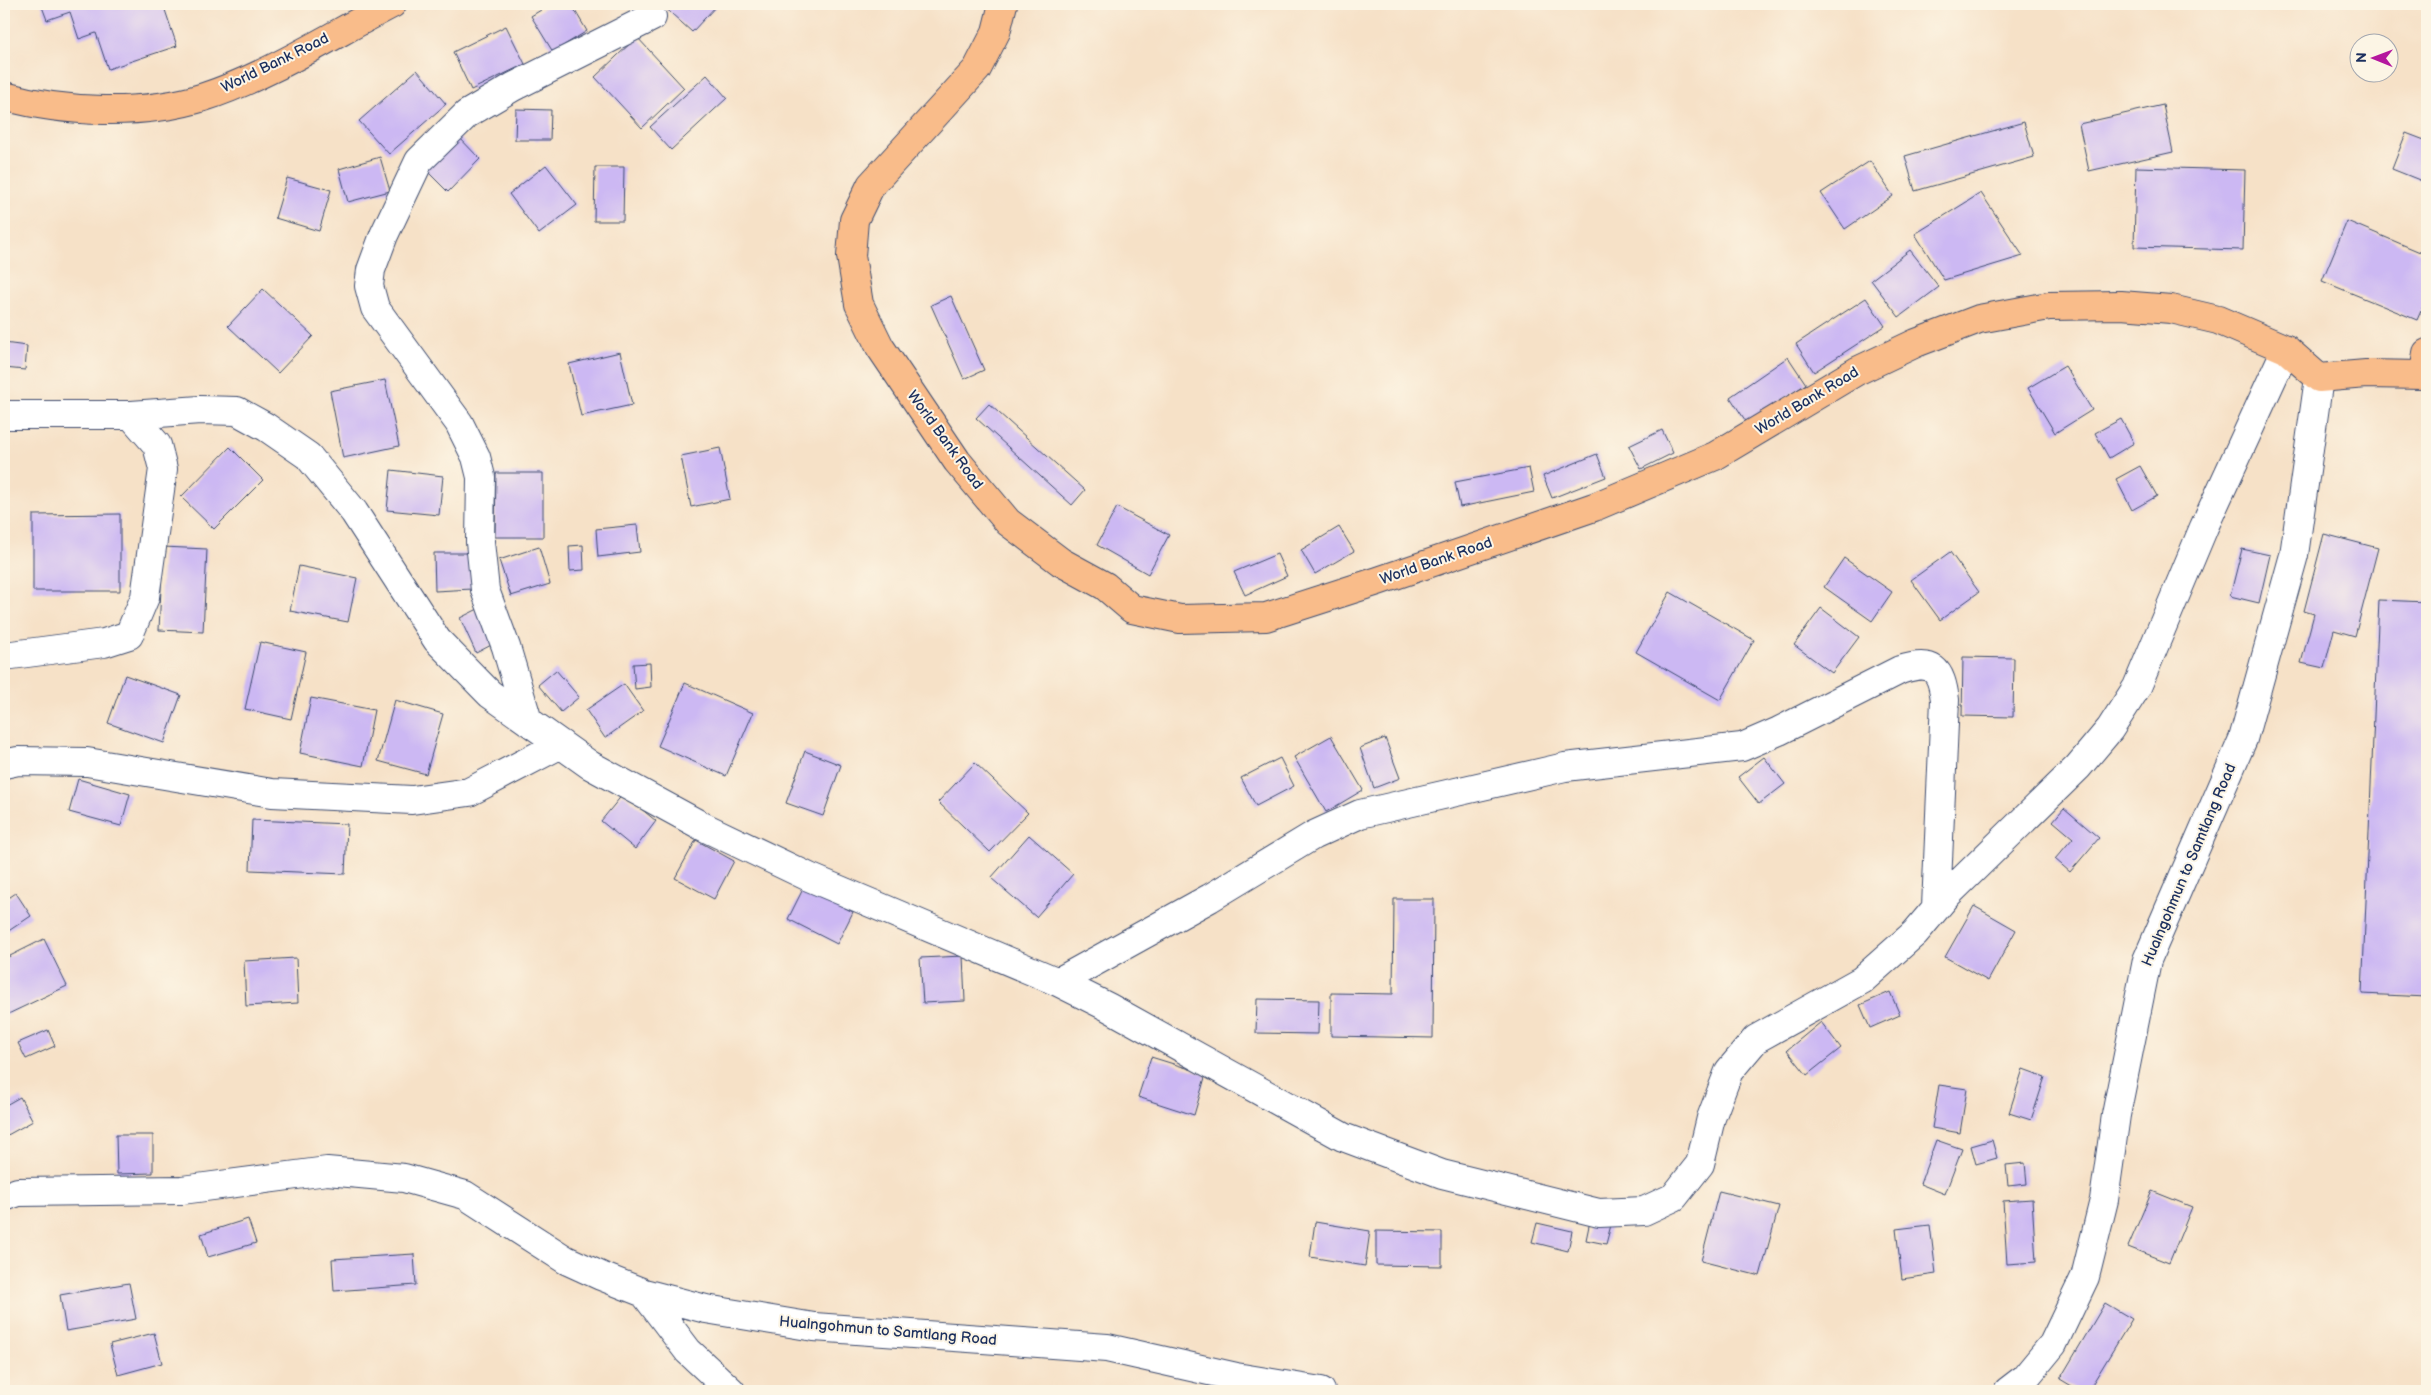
<svg xmlns="http://www.w3.org/2000/svg" width="2431" height="1395" viewBox="0 0 2431 1395" font-family="'Balsamiq Sans',sans-serif">
	<rect width="100%" height="100%" fill="#fcf5e5"/>
	<filter id="ink" filterUnits="userSpaceOnUse"><feTurbulence type="fractalNoise" baseFrequency=".02" numOctaves="2"/><feDisplacementMap in="SourceGraphic" scale="10" xChannelSelector="R" yChannelSelector="G"/><feConvolveMatrix kernelMatrix="1 2 1 2 8 2 1 2 1" color-interpolation-filters="sRGB"/></filter>
	<filter id="wash" filterUnits="userSpaceOnUse"><feTurbulence type="fractalNoise" baseFrequency=".0096" numOctaves="4" result="noise"/><feDisplacementMap in="SourceGraphic" scale="20" xChannelSelector="R" yChannelSelector="G"/><feGaussianBlur stdDeviation="1.12" result="paint"/><feColorMatrix in="noise" values="0 0 0 0 0 0 0 0 0 0 0 0 0 0 0 0 0 1.4 0 .05"/><feComposite in="paint" operator="in"/></filter>
	<g filter="url(#wash)">
		<rect width="100%" height="100%" fill="#f6e1c7"/>
		<g id="blocks">
			<path fill="#ccb8f3" d="M41 4H163L177 46 108 69 96 33 79 39 70 12 47 20Z
				M551 4H571L587 31 553 52 531 16Z
				M661 4H718L692 32Z
				M506 26 525 64 471 90 453 52Z
				M637 37 684 88 642 128 595 77Z
				M417 70 446 104 389 154 359 121Z
				M707 75 727 98 671 150 650 127Z
				M2163 105 2173 152 2089 171 2079 124Z
				M516 109 551 110 550 140H515Z
				M2024 122 2034 157 1915 191 1905 156Z
				M2406 133 2427 141V183L2392 169Z
				M457 135 480 159 448 192 423 167Z
				M380 157 390 191 348 202 339 169Z
				M1870 161 1893 196 1845 229 1821 193Z
				M546 165 577 205 539 234 509 194Z
				M595 167H624L623 221H594Z
				M2136 167 2245 170 2243 250 2134 247Z
				M287 178 331 190 319 231 275 218Z
				M1981 193 2023 256 1944 280 1915 234Z
				M2347 221 2427 255V297L2417 320 2322 281Z
				M1910 250 1939 287 1899 317 1871 280Z
				M263 289 313 336 278 373 228 326Z
				M951 296 984 370 964 379 931 305Z
				M1866 298 1885 326 1814 372 1796 344Z
				M4 343 27 346 25 370 4 368Z
				M620 352 632 405 581 416 569 364Z
				M1788 357 1806 384 1747 423 1730 397Z
				M2065 366 2092 410 2055 433 2028 388Z
				M385 380 399 446 343 458 330 391Z
				M989 404 1085 490 1072 505 976 418Z
				M2121 419 2134 443 2109 458 2095 433Z
				M1662 430 1673 453 1641 469 1629 446Z
				M230 447 263 480 214 529 181 497Z
				M720 448 730 499 691 507 681 456Z
				M1597 454 1606 477 1552 498 1543 476Z
				M2140 466 2157 496 2132 510 2116 479Z
				M1529 468 1534 492 1460 507 1455 482Z
				M391 470 443 476 439 515 387 510Z
				M496 473H543V537H495Z
				M1117 507 1169 535 1148 574 1097 545Z
				M120 514V591H33V515Z
				M637 525 640 552 598 557 596 529Z
				M1339 527 1354 551 1315 574 1301 550Z
				M2324 534 2378 548 2355 636 2334 630 2324 668 2301 663 2314 614 2304 611Z
				M583 545 584 570 570 571 569 546Z
				M163 547 207 549 203 632 159 630Z
				M539 547 550 584 511 596 499 560Z
				M2242 549 2270 555 2259 603 2230 596Z
				M1950 552 1979 592 1940 620 1911 580Z
				M434 553H470L472 589 435 591Z
				M1277 554 1287 576 1245 595 1234 572Z
				M1844 558 1892 592 1872 621 1824 587Z
				M299 566 357 578 348 622 290 611Z
				M1670 592 1754 640 1720 700 1636 652Z
				M2379 600 2427 602V997L2362 994Z
				M480 608 497 642 476 653 460 618Z
				M1821 608 1859 637 1832 673 1794 645Z
				M260 642 306 652 291 719 245 709Z
				M1963 657 2014 658 2013 717 1962 716Z
				M650 663 651 687 635 689 633 664Z
				M556 670 579 697 561 712 538 685Z
				M125 675 181 695 164 743 108 723Z
				M685 683 753 713 726 776 658 746Z
				M624 684 643 711 605 738 586 710Z
				M311 698 374 710 363 766 300 753Z
				M395 700 443 714 426 774 378 761Z
				M1331 736 1363 790 1326 812 1294 757Z
				M1385 738 1400 778 1374 788 1360 748Z
				M805 751 841 765 823 816 786 803Z
				M1764 757 1785 784 1759 804 1738 777Z
				M1280 758 1294 786 1256 806 1241 778Z
				M975 763 1028 813 990 852 938 802Z
				M78 779 130 794 121 826 69 812Z
				M623 794 656 821 635 849 601 821Z
				M2064 808 2099 838 2070 872 2055 859 2073 838 2053 821Z
				M252 820 347 824 345 874 250 870Z
				M1029 835 1073 874 1036 917 991 878Z
				M696 840 734 861 714 899 675 878Z
				M804 887 853 912 837 944 788 919Z
				M16 893 31 916 4 934V901Z
				M1394 899H1434L1433 1038 1331 1036V993L1393 994Z
				M1974 906 2016 930 1988 981 1945 957Z
				M44 939 67 986 4 1016V959Z
				M963 956 965 1001 923 1003 920 958Z
				M296 958 298 1003 246 1006 244 961Z
				M1890 992 1900 1015 1870 1028 1860 1005Z
				M1257 999 1319 1000 1318 1034 1256 1033Z
				M1821 1022 1841 1048 1807 1075 1787 1050Z
				M48 1030 55 1046 26 1059 18 1043Z
				M1151 1057 1206 1074 1194 1115 1138 1097Z
				M2023 1069 2045 1077 2031 1120 2009 1113Z
				M1939 1085 1967 1089 1960 1133 1932 1128Z
				M20 1097 33 1121 4 1137V1106Z
				M116 1135H153V1173L117 1174Z
				M1936 1140 1962 1149 1945 1194 1920 1184Z
				M1992 1140 1997 1158 1976 1164 1971 1146Z
				M2025 1163 2027 1184 2008 1186 2006 1165Z
				M1719 1191 1779 1206 1760 1276 1701 1261Z
				M2152 1191 2192 1207 2169 1263 2128 1247Z
				M2032 1199 2036 1262 2007 1264 2003 1201Z
				M248 1219 256 1243 208 1257 201 1234Z
				M1590 1221 1611 1225 1606 1244 1586 1240Z
				M1315 1222 1370 1231 1365 1266 1310 1257Z
				M1537 1223 1572 1231 1568 1251 1532 1242Z
				M1930 1225 1936 1274 1902 1279 1896 1229Z
				M1376 1231 1442 1232V1266L1376 1265Z
				M414 1254 416 1285 334 1291 332 1259Z
				M129 1283 136 1319 66 1331 60 1295Z
				M2105 1303 2132 1319 2088 1391H2080L2060 1379Z
				M154 1333 162 1363 118 1375 110 1344Z"/>
		</g>
	</g>
	<g filter="url(#ink)">
		<use href="#blocks" fill-opacity="0" stroke="#3c4a6e" stroke-width="1"/>
		<g fill="none" stroke-linecap="round" stroke-linejoin="round">
			<defs>
				<path id="minor" d="M4 415H131L200 410 237 411 266 427 308 456 354 512 437 640 490 694 590 765 702 826 809 877 1058 982 1108 1007 1343 1137 1442 1174 1599 1213 1644 1211 1674 1197 1700 1164 1711 1118 1729 1071 1756 1039 1862 980 1915 933 1948 894 2078 767 2110 729 2137 687 2204 527 2286 349
					M4 656 104 643 129 635 145 597 163 469 157 445 131 415
					M528 721 506 647 485 590 480 542 481 477 476 457 459 423 375 308 369 286 371 270 384 235 419 161 467 114 513 87 652 17
					M4 764 18 761 87 762 272 793 412 800 469 792 561 744
					M1058 982 1210 898 1314 835 1360 814 1565 767 1742 747 1779 731 1900 670C1933 659 1941 669 1945 700L1936 907
					M4 1197 18 1192 182 1190 327 1171 404 1178 465 1195 566 1260 601 1276 644 1293 706 1309 814 1327 1107 1348 1236 1377 1321 1391
					M644 1293 688 1351 731 1391
					M2008 1391 2025 1378 2053 1344 2085 1277 2104 1200 2116 1115 2147 960 2243 739 2294 555 2319 378"/>
				<path id="major" d="M1003 4 996 32 977 69 871 185 854 220 851 256 859 304 880 347 957 461 1008 522 1061 562 1105 586 1132 609 1180 619 1266 617 1378 581 1594 507 1715 456 1857 371 1916 343 1979 319 2049 306 2121 305 2171 309 2218 320 2286 349 2319 378 2366 374 2424 375 2427 353
					M4 96C64 113 144 116 204 97 269 76 332 35 392 4"/>
			</defs>
			<use href="#minor" stroke="#3c4a6e" stroke-width="30"/>
			<use href="#major" stroke="#3c4a6e" stroke-width="30"/>
			<use href="#minor" stroke="#fff" stroke-width="28"/>
			<use href="#major" stroke="#f9bc8a" stroke-width="28"/>
		</g>
	</g>
	<g text-anchor="middle" dominant-baseline="central" stroke-width="4" stroke-linejoin="round" paint-order="stroke">
		<g font-size="15" fill="#1b2f5e" stroke="#fcf5e5">
			<text transform="translate(275 63) rotate(-26)">World Bank Road</text>
			<text transform="translate(1807 401) rotate(-31)">World Bank Road</text>
			<text transform="translate(945 440) rotate(54)">World Bank Road</text>
			<text transform="translate(1436 561) rotate(-19)">World Bank Road</text>
			<text transform="translate(2189 865) rotate(-67)">Hualngohmun to Samtlang Road</text>
			<text transform="translate(888 1331) rotate(5)">Hualngohmun to Samtlang Road</text>
		</g>
	</g>
	<rect width="2431" height="1395" fill="none" stroke="#fcf5e5" stroke-width="20"/>
	<g transform="translate(2374 58) rotate(271)"><circle r="24" fill="#fcf5e5" stroke="#a2a6af"/>
	<path d="M0-4L9 19L0 12L-9 19Z" fill="#b5179e"/>
	<text y="-8" font-size="14" font-weight="bold" text-anchor="middle" fill="#1b2f5e">N</text>
	</g>
</svg>
